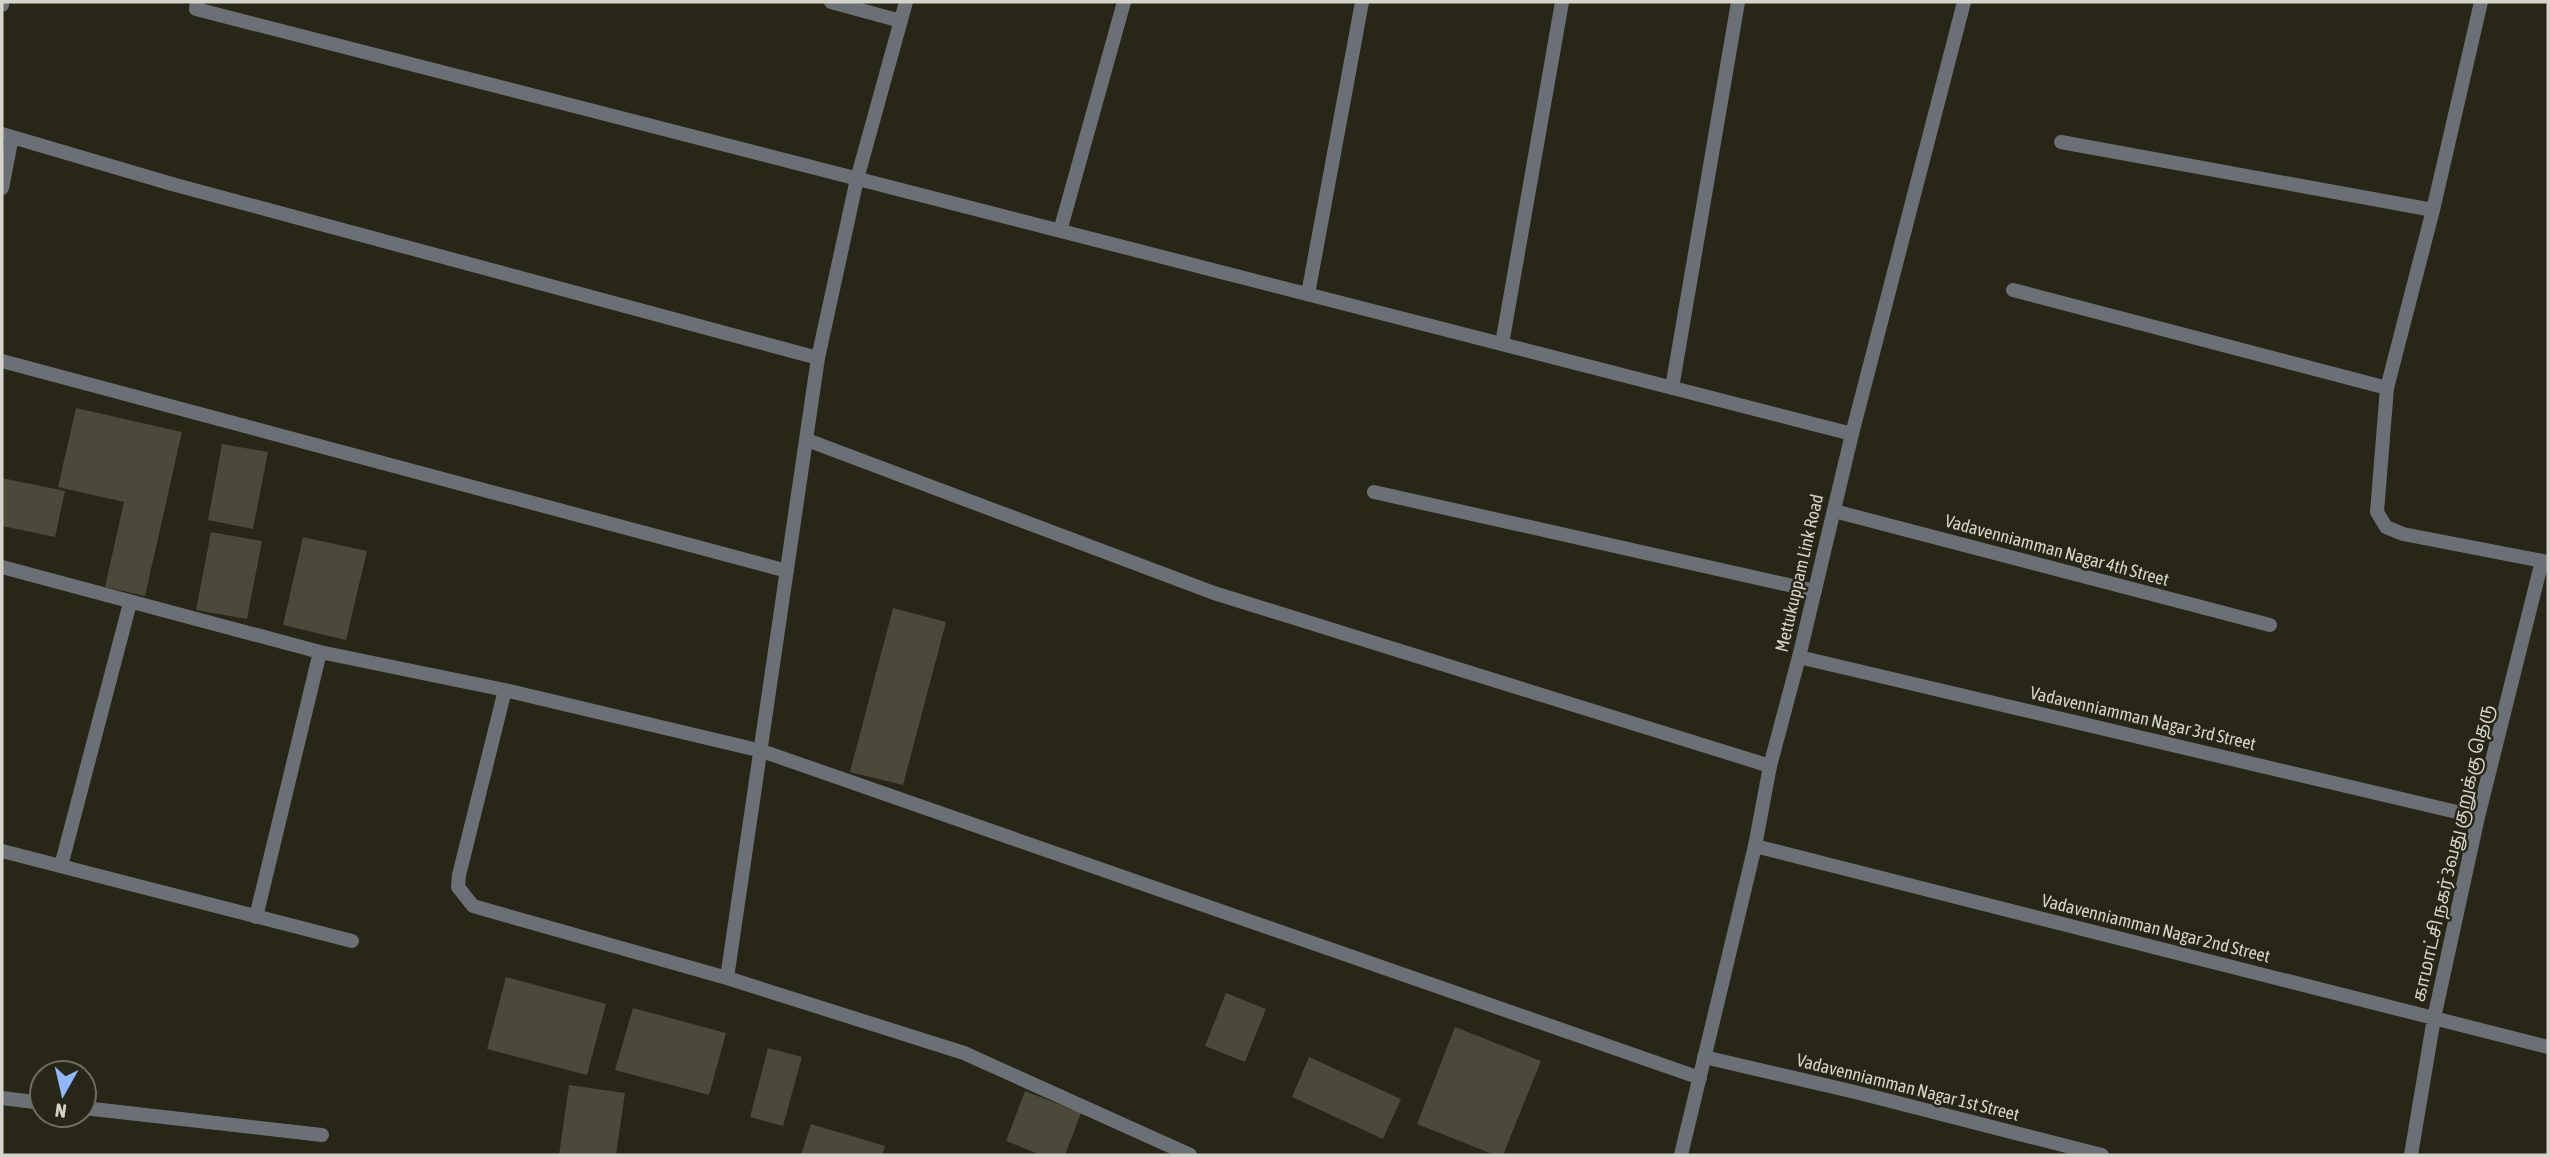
<svg xmlns="http://www.w3.org/2000/svg" width="2550" height="1157" viewBox="0 0 2550 1157" font-family="'Asap Condensed','Noto Sans Tamil',sans-serif">
	<rect width="100%" height="100%" fill="#282617"/>
	<path fill="#4b4939" d="M76 408 182 432 145 596 105 587 124 502 58 487Z
		M222 444 268 452 253 529 208 520Z
		M2 478 65 491 55 537 2 526Z
		M211 532 262 541 247 619 196 610Z
		M303 537 367 551 346 640 283 625Z
		M893 608 946 622 903 785 850 772Z
		M506 977 606 1004 587 1075 487 1049Z
		M1226 993 1266 1009 1245 1062 1205 1046Z
		M633 1008 726 1033 709 1095 615 1070Z
		M1455 1027 1541 1061 1503 1155H1495L1417 1124Z
		M768 1048 802 1057 783 1126 750 1117Z
		M1309 1057 1401 1099 1383 1139 1292 1097Z
		M569 1085 625 1093 616 1155H559Z
		M1025 1091 1081 1113 1065 1155H1041L1006 1141Z
		M811 1124 885 1146 882 1155H801Z"/>
	<g fill="none" stroke-linecap="round" stroke-linejoin="round">
		<path stroke="#6b6f76" stroke-width="14" d="M197 2 196 9 1852 434
			M831 2 901 21
			M2481 2 2433 210 2387 388 2377 512 2386 527 2403 534 2548 562
			M2 5V2
			M2 134 172 184 818 358
			M2061 142 2433 210
			M2 188 12 137
			M1060 231 1124 2
			M2013 290 2387 388
			M1308 294 1362 2
			M1502 344 1562 2
			M2 361 787 571
			M1672 388 1738 2
			M807 440 1214 593 1770 766
			M1374 492 1815 591
			M1834 511 2270 625
			M2 567 320 652 505 690 762 751 1700 1078
			M1799 657 2478 817
			M505 690 459 875 458 887 473 906 727 978 964 1053 1190 1155
			M1755 846 2548 1047
			M2 851 352 941
			M61 866 130 603
			M256 917 320 652
			M727 978 818 358 857 179 906 2
			M1704 1057 1855 1092 2102 1155
			M2 1098 42 1103
			M84 1108 322 1135
			M2411 1155 2434 1018 2478 817 2542 561"/>
		<path stroke="#6b6f76" stroke-width="14" d="M1681 1155 1755 846 1770 766 1799 657 1852 434 1964 2"/>
	</g>
	<g text-anchor="middle" dominant-baseline="central" stroke-width="5" stroke-linejoin="round" paint-order="stroke">
		<g font-size="18" fill="#d5d4ca" stroke="#282617">
			<text transform="translate(2057 550) rotate(15)">Vadavenniamman Nagar 4th Street</text>
			<text transform="translate(1799 573) rotate(-77)">Mettukuppam Link Road</text>
			<text transform="translate(2143 718) rotate(13)">Vadavenniamman Nagar 3rd Street</text>
			<text transform="translate(2452 853) rotate(-77)">காமாட்சி நகர் 3வது குறுக்கு தெரு</text>
			<text transform="translate(2156 928) rotate(14)">Vadavenniamman Nagar 2nd Street</text>
			<text transform="translate(1908 1087) rotate(14)">Vadavenniamman Nagar 1st Street</text>
		</g>
	</g>
	<rect width="2550" height="1157" fill="none" stroke="#d5d4ca" stroke-width="7"/>
	<g transform="translate(63 1094) rotate(188)"><circle r="33" fill="#282617" stroke="#6d6c5f" stroke-width="2"/>
	<path d="M0-5L12 26L0 18L-12 26Z" fill="#91b8fd"/>
	<text y="-10" font-size="19" font-weight="bold" text-anchor="middle" fill="#d5d4ca">N</text>
	</g>
</svg>
